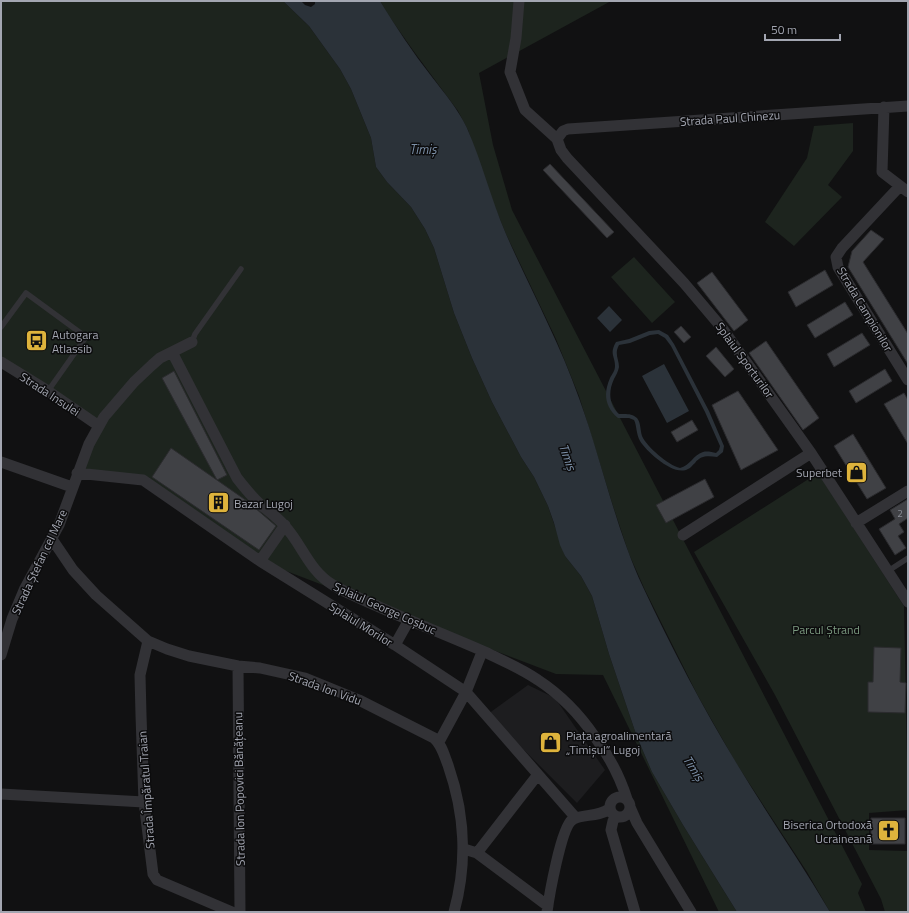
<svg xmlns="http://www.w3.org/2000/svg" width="909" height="913" viewBox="0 0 909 913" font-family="'Titillium Web',sans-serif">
	<rect width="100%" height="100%" fill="#111112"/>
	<path fill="#1d1d1f" d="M528 685 555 698 605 770 577 803 488 714Z"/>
	<path fill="#1d241e" d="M1 1H283L309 26 340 69 351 89 371 138 376 167 387 182 411 207 425 229 434 248 454 313 472 358 492 402 521 457 534 477 548 506 565 556 581 576 592 596 609 654 637 737 652 772 683 825 737 912H719L603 675 556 674 260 561 143 480 77 473 99 426 1 362Z
		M380 1H611L479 73 493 145 512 210 862 884 858 893 866 912H830L807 872 736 763 698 696 645 590 629 554 613 506 579 396 556 339 506 234 494 205 468 130 458 111 415 53 391 19Z
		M853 123V151L828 185 842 197 794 246 765 222 807 158 814 126Z
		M634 257 675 302 652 323 611 277Z
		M818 473 904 606 908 810 869 813V850L907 851 908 912H885L881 899 775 695 694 552Z"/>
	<path fill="#2b3239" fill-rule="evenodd" d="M283 1H301L305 5 311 7 315 4V1H380C396 27 413 53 432 77 445 94 458 109 467 128 482 162 491 199 506 234 530 289 559 341 579 398 602 461 615 527 643 587 671 647 703 708 737 764 767 814 800 861 830 912H737L683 825 652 772 637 737 609 654 592 596 581 576 565 556 560 545 554 523 548 506 534 477 521 457 492 402 472 358 454 313 434 248 425 229 411 207 387 182 376 167 371 138 351 89 340 69 309 26Z
		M609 306 622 320 610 332 597 318Z
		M659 330 668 335 674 344 709 411 724 446 723 452 717 457C708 456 701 455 695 463 692 465 691 468 688 469 674 477 647 452 640 441 636 434 637 426 634 420L629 418H618C605 407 603 394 610 378 612 374 615 371 615 366 615 356 609 354 616 342L629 339 649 331ZM658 334 665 338 671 346 705 412 720 446 719 450 716 453C712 452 707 451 703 452 693 455 690 466 680 468 668 465 647 447 642 436 640 430 641 423 637 418 632 413 625 414 619 414 609 405 608 392 614 379 616 375 618 372 619 367 619 359 614 354 619 345L630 343 650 335Z
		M664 364 689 411 667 423 642 376Z"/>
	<path fill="#404145" stroke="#2b2b2e" d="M550 164 614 232 607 238 543 170Z
		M871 230 884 239 863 262 908 334V364L848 267 852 251Z
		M825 270 833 285 796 307 788 292Z
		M712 272 748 320 734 331 697 283Z
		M845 302 853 315 815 338 807 325Z
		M681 326 691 337 684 343 674 332Z
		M862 333 870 345 834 367 827 354Z
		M766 341 819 418 803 430 749 353Z
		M716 347 734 369 725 377 706 356Z
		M885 369 892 381 856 403 849 391Z
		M174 371 227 475 217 480 162 378Z
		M738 391 778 450 741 470 712 405Z
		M904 393 908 400V444L884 404Z
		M692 420 698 430 677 442 671 432Z
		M853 434 886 488 867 499 834 446Z
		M171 448 247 501 276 526 259 550 152 477Z
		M705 479 714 497 666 523 656 505Z
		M908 499V518L899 524 904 532 898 536 906 548 895 555 879 529 895 519 890 510Z
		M874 647 901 648 900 682 906 683 905 713 868 712V682H873Z
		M871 818H905V844H871Z"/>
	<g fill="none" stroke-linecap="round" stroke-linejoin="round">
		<path stroke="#323236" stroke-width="5.5" d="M1 327 26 293 86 337 48 391
			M192 342 195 334 241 269
			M888 571 908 558"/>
		<path stroke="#323236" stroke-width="11" d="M519 1 516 38 510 72 525 110 557 139
			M884 107 882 172 908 192
			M557 139 561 150 567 158 684 283 722 328 811 453 908 602
			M557 139 563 131 568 129 908 106
			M900 186 842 248 836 257 838 267 908 380
			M172 352 237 478C244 487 252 497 261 505 269 511 277 517 284 525 302 544 309 571 333 585 346 593 362 599 377 606 412 622 449 636 485 652 503 661 521 668 538 680 561 695 580 715 595 737 609 756 620 777 627 799
			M1 362 48 391 99 426
			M1 462 72 487
			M77 473 143 480 260 561 395 645 466 692 576 818
			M856 523 908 491
			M683 535 811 453
			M52 539 73 570 96 595 148 641 167 649 189 656 238 666 260 668 305 678 359 700 434 738C442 745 444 755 448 765 465 814 468 861 454 912
			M260 561 285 525
			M148 641 140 675 141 715 144 802 153 874 157 880 232 912
			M395 645 409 620
			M1 655 12 619 25 588 59 525 89 444 104 417 134 382 152 365 160 358 192 342
			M238 666 240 912
			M439 742 466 692 482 652
			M1 794 144 802
			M610 807a10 10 0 1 1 20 0a10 10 0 1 1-20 0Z
			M630 807 637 823 691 912
			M616 817 613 821 611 830 635 912
			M464 849 477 853 548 906
			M477 853 536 777
			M547 912C549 897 561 828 572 820 583 813 597 818 609 809"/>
	</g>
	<defs>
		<symbol id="bus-square" viewBox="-11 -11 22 22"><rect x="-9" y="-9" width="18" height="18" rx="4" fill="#deb33c" stroke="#0c0c0d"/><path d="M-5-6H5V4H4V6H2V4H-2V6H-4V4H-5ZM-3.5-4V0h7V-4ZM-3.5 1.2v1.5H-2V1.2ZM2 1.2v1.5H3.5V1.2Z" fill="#111"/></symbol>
		<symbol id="shop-square" viewBox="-11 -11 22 22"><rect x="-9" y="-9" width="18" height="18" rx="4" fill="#deb33c" stroke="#0c0c0d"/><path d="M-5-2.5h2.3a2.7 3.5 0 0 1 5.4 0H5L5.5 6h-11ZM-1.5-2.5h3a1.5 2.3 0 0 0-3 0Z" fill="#111"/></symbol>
		<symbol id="building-square" viewBox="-11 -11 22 22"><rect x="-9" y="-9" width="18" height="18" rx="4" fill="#deb33c" stroke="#0c0c0d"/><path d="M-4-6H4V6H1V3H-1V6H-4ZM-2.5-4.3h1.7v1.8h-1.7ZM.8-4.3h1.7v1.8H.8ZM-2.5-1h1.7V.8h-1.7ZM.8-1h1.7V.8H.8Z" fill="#111"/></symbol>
		<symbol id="church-square" viewBox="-11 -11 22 22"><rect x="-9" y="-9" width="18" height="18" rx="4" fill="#deb33c" stroke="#0c0c0d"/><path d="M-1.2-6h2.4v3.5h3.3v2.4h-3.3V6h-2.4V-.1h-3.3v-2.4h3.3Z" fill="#111"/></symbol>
	</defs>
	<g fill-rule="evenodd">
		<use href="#bus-square" x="24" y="328" width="25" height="25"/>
		<use href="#shop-square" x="844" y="460" width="25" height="25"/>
		<use href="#building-square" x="206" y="490" width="25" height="25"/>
		<use href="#shop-square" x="538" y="730" width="25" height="25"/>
		<use href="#church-square" x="876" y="818" width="25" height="25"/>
	</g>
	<g text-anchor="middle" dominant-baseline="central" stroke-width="3" stroke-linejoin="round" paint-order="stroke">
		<g font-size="10" fill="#8a8d96">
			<text x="900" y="513">2</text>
		</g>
		<g font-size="12" fill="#a3a6b1" stroke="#0c0c0d">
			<text transform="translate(730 118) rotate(-4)">Strada Paul Chinezu</text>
			<text transform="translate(865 309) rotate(59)">Strada Campionilor</text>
			<text transform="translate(745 360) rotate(54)">Splaiul Sporturilor</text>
			<text transform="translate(50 394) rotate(33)">Strada Insulei</text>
			<text transform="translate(39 562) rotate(-65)">Strada Ștefan cel Mare</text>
			<text transform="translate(385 608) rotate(24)">Splaiul George Coșbuc</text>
			<text transform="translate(361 624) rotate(32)">Splaiul Morilor</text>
			<text transform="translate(325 688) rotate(20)">Strada Ion Vidu</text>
			<text transform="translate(239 789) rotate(-91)">Strada Ion Popovici Bănățeanu</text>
			<text transform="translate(146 790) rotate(-94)">Strada Împăratul Traian</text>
		</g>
		<g font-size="12" fill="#a3a6b1" stroke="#0c0c0d" text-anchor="start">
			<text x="52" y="334">Autogara<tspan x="52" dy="14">Atlassib</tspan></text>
			<text x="842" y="472" text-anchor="end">Superbet</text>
			<text x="234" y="503">Bazar Lugoj</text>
			<text x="566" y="735">Piața agroalimentară<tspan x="566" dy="14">„Timișul” Lugoj</tspan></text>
			<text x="872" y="824" text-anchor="end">Biserica Ortodoxă<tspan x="872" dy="14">Ucraineană</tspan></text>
		</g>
		<g font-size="12" fill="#7c9a80" stroke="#0c0c0d">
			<text x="826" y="629">Parcul Ștrand</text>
		</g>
		<g font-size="13" font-style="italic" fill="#7d91a9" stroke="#0c0c0d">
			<text x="423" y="149">Timiș</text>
			<text transform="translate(568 457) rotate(70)">Timiș</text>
			<text transform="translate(694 768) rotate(58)">Timiș</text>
		</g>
	</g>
	<rect width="909" height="913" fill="none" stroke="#a3a6b1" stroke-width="4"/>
	<path d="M765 34v6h75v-6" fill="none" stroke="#a3a6b1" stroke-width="2"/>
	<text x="771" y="34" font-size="12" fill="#a3a6b1" stroke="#0c0c0d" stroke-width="3" paint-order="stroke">50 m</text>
</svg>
